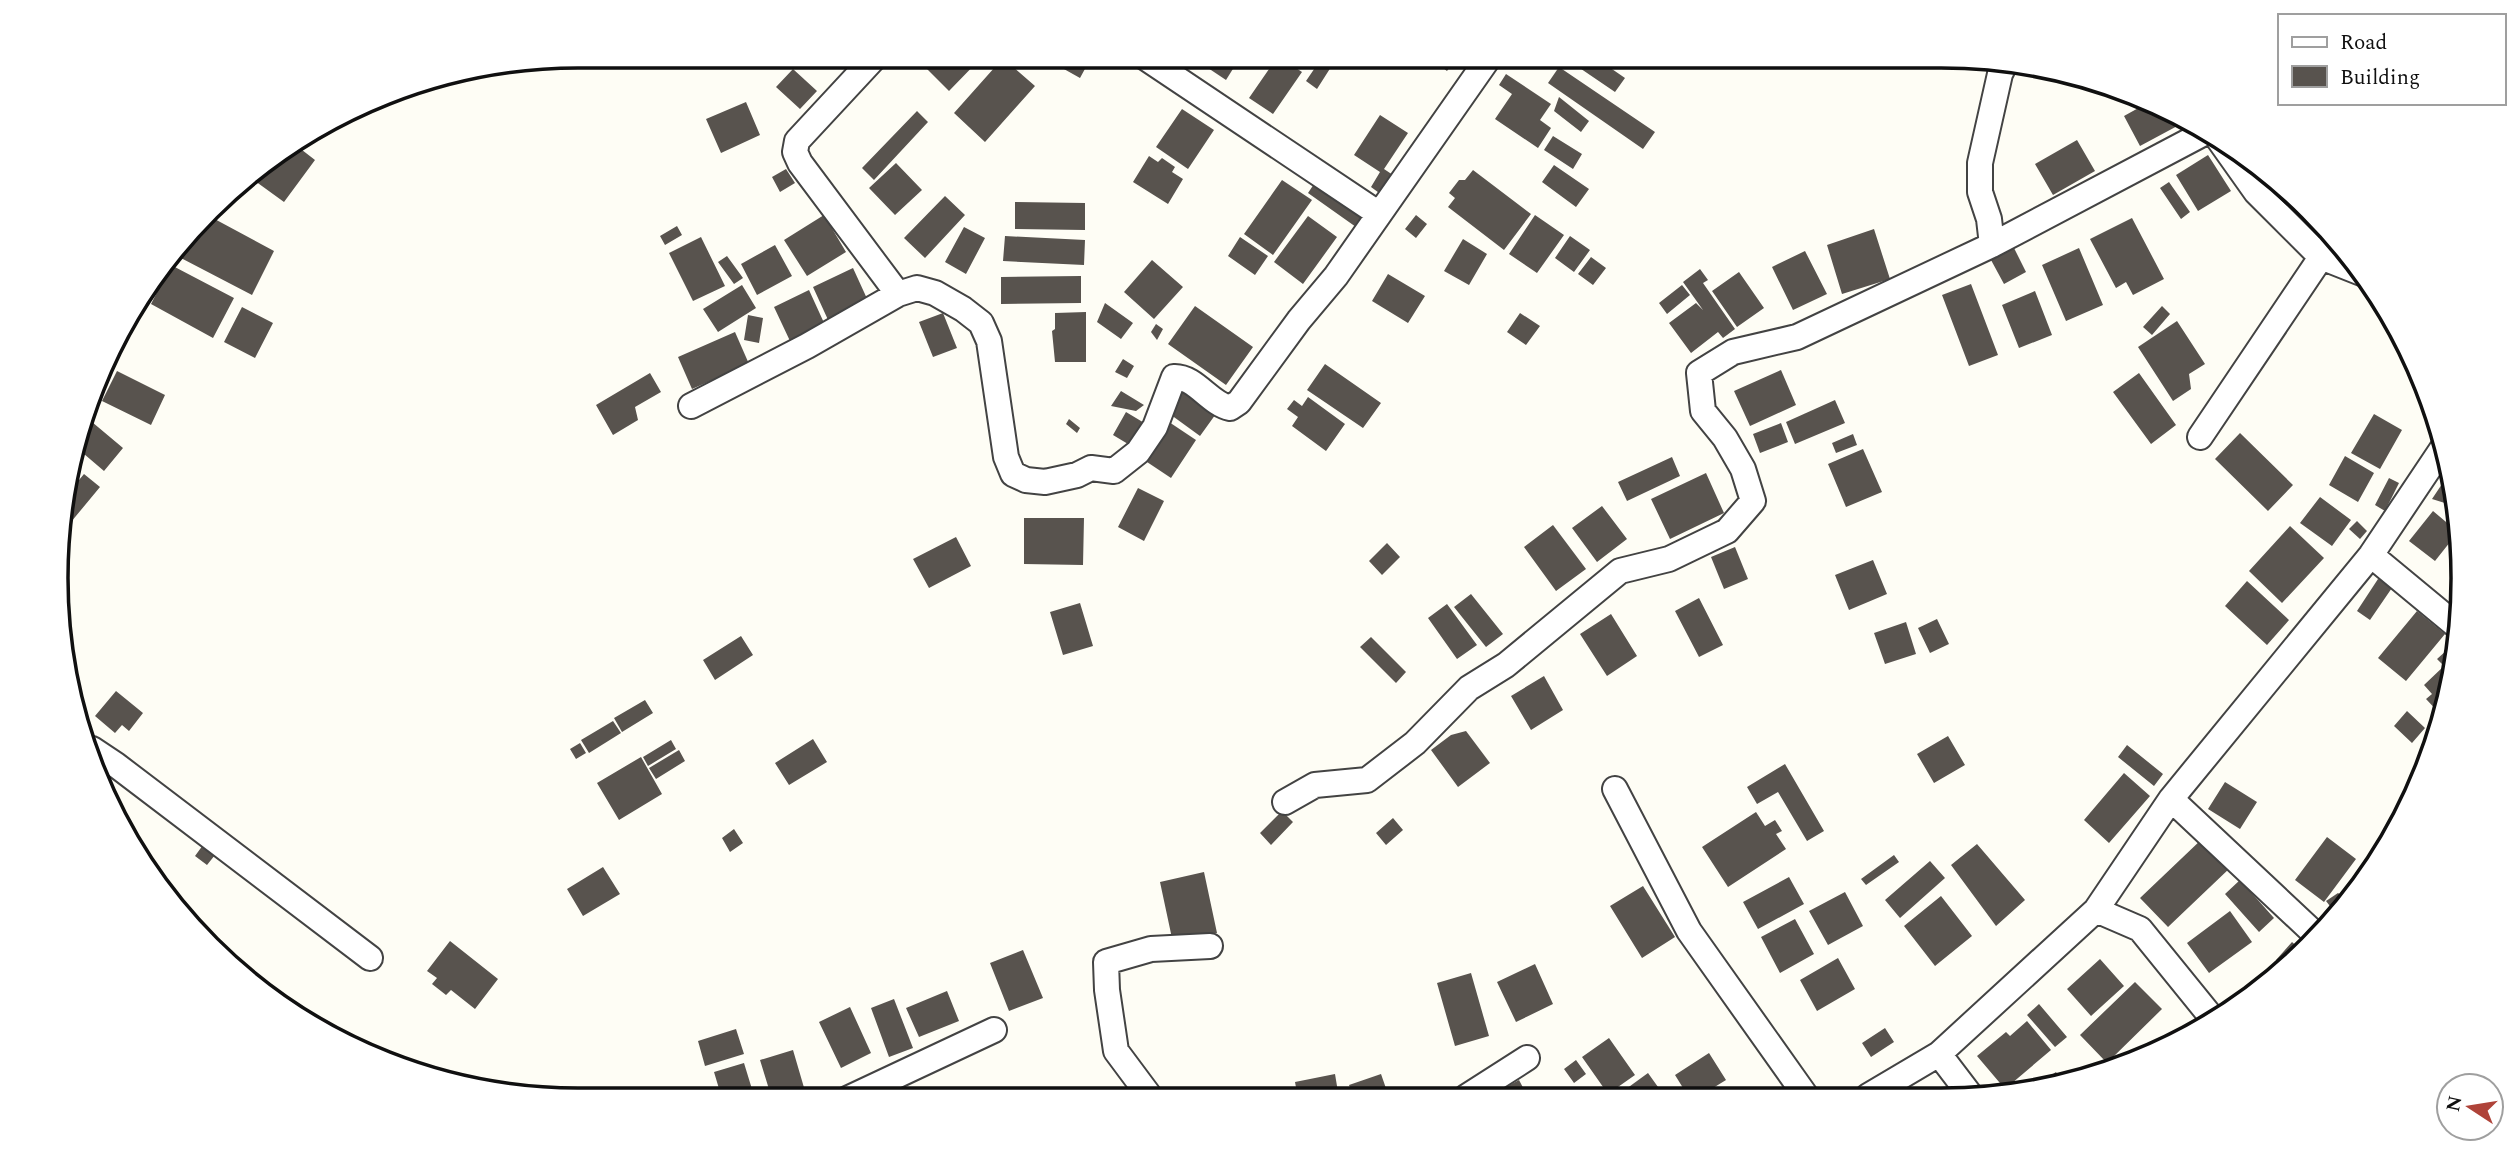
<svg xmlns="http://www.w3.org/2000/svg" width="2519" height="1156" viewBox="0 0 2519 1156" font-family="Spectral,serif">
	<rect width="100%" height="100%" fill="#fefdf5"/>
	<path fill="#58534e" d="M935 56H983L949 91 924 66Z
		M1060 56H1092L1080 78 1055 64Z
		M1207 56H1241L1226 80 1202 64Z
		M1278 56 1302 72 1273 114 1249 98Z
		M1323 56H1338L1317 89 1306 81Z
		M1427 56H1458L1447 71Z
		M1566 56H1593L1625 78 1615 92 1565 58Z
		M1003 58 1035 86 985 142 954 113Z
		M1559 67 1655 132 1643 149 1548 83Z
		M793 69 817 91 800 109 776 87Z
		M1506 74 1551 104 1540 120 1551 128 1538 148 1495 119 1512 94 1499 85Z
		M1559 97 1589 121 1581 132 1554 111Z
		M2151 101 2175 114 2181 124 2140 146 2124 116Z
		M746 102 760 135 721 153 706 119Z
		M1182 109 1214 130 1188 169 1156 147Z
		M917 111 928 122 874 180 862 168Z
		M1380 115 1408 133 1384 169 1399 179 1386 198 1371 187 1380 172 1354 155Z
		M1553 136 1582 154 1573 169 1544 150Z
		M2077 140 2095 171 2053 195 2035 164Z
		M293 143 315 160 284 202 248 176Z
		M2208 155 2231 191 2198 211 2176 175Z
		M1149 156 1158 162 1162 158 1175 167 1172 172 1183 179 1168 204 1133 182Z
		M896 163 922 190 895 215 869 188Z
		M1554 165 1589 189 1576 207 1542 182Z
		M786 169 795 183 780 192 772 177Z
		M1473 170 1531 214 1504 250 1448 207 1455 198 1449 193 1459 180H1465Z
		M1282 180 1312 200 1273 255 1244 234Z
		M1316 181 1368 217 1356 227 1308 193Z
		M2169 182 2190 212 2181 219 2160 188Z
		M945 196 965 215 925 258 904 238Z
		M1015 202 1085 203V230L1015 229Z
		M824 215 846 252 807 276 784 240Z
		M1416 215 1427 224 1416 238 1405 229Z
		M1535 215 1564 235 1537 273 1509 254Z
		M209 216 274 251 252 295 179 257 186 244Z
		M1308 216 1337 237 1303 284 1274 262Z
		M2132 218 2164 279 2133 295 2126 282 2116 288 2090 239Z
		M677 226 682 235 665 245 660 236Z
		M964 227 985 238 966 274 945 262Z
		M1874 229 1890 279 1842 294 1827 245Z
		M1005 236 1085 240 1084 265 1003 261Z
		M1570 236 1590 250 1574 272 1555 258Z
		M701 237 725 286 693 301 669 253Z
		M1240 237 1268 256 1255 275 1228 256Z
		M1463 239 1487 254 1469 285 1444 271Z
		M775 245 792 276 757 295 741 264Z
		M2014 248 2026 272 2004 284 1991 260Z
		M2079 248 2103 305 2066 321 2042 265Z
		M1805 251 1827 294 1793 310 1772 267Z
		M727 256 743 278 734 284 718 262Z
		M1591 257 1606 268 1593 285 1578 274Z
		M1152 260 1183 287 1154 319 1124 292Z
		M171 265 234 298 213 338 151 304Z
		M853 268 869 303 829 322 813 287Z
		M1700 269 1708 280 1703 283 1735 329 1723 338 1718 332 1691 353 1669 323 1696 303 1703 310 1683 282Z
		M1739 272 1764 308 1737 327 1712 291Z
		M1388 274 1425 296 1408 323 1372 301Z
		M1081 276V303L1001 304V277Z
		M1971 284 1998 355 1969 366 1942 295Z
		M742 285 756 308 718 332 703 309Z
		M1682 285 1690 295 1667 314 1659 303Z
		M809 290 825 325 790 341 774 307Z
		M2035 291 2052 335 2019 348 2002 305Z
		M1105 303 1133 323 1121 339 1097 322Z
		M1195 306 1253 347 1226 385 1168 344Z
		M2162 306 2170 314 2152 335 2143 327Z
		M242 307 273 323 255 358 224 342Z
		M1086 312V362H1055L1052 331 1055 329V313Z
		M943 313 957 348 933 357 919 322Z
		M1520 313 1540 326 1526 345 1507 332Z
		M748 315 763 318 759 343 744 340Z
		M2177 321 2205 364 2189 374 2191 389 2173 401 2138 347Z
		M1156 324 1163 329 1157 340 1151 332Z
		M735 332 749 364 692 389 678 357Z
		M1123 359 1134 366 1127 378 1115 372Z
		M1325 364 1381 403 1363 428 1307 390Z
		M2417 367 2423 378 2425 384 2412 377Z
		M1781 370 1796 405 1750 426 1734 391Z
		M117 371 165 395 151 425 102 401Z
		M650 373 661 392 635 407 638 420 613 435 596 405Z
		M2139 373 2176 425 2151 444 2113 392Z
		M1186 387 1218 411 1200 436 1167 412Z
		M1121 391 1144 405 1136 411 1111 406Z
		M1308 397 1345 424 1326 451 1292 426 1298 417 1287 409 1294 400 1302 406Z
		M1835 400 1845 423 1795 444 1786 422Z
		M1126 412 1146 424 1138 450 1113 435Z
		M2374 414 2402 430 2380 469 2351 453Z
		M1069 419 1080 428 1077 433 1066 424Z
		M1166 420 1196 440 1171 478 1141 458Z
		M92 422 123 448 104 471 77 448 82 435Z
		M1781 423 1788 442 1760 453 1753 434Z
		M2240 433 2293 485 2268 511 2215 459Z
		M1853 434 1857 445 1836 453 1832 443Z
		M1863 449 1882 492 1846 507 1828 464Z
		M2345 456 2374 473 2358 502 2329 485Z
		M1672 457 1680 476 1627 501 1618 482Z
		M68 471 79 480 84 474 100 487 71 522 62 515Z
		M1706 473 1724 513 1670 539 1651 499Z
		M2389 478 2399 483 2385 511 2375 505Z
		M2442 484 2454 488 2448 504 2432 499Z
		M1138 488 1164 501 1144 541 1118 527Z
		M2320 497 2351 520 2332 546 2300 523Z
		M1602 506 1627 539 1597 562 1572 528Z
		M2433 511 2458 532 2435 561 2409 541Z
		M1024 518H1084L1083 565 1024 564Z
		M2357 521 2367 531 2360 539 2349 529Z
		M1553 525 1586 569 1556 591 1524 547Z
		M2290 526 2324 558 2282 603 2249 571Z
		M956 537 971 566 929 588 913 559Z
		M1387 543 1400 557 1382 575 1369 561Z
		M1735 547 1748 579 1724 589 1711 557Z
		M1873 560 1887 594 1849 610 1835 575Z
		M2378 579 2396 582 2370 620 2357 611Z
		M2247 581 2289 620 2267 645 2225 606Z
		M1471 594 1503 634 1486 647 1454 607Z
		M1699 598 1723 645 1699 657 1675 611Z
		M1080 603 1093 646 1063 655 1050 612Z
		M1447 604 1477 645 1457 659 1428 618Z
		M2417 611 2445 634 2406 681 2378 658Z
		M1611 614 1637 656 1607 676 1580 634Z
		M1937 619 1949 644 1930 653 1918 628Z
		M1906 622 1916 654 1885 664 1874 633Z
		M741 636 753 655 715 680 703 660Z
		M1371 637 1406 672 1396 683 1360 647Z
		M2457 641 2453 679 2442 716 2426 699 2432 694 2424 685 2444 666 2437 659Z
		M1544 676 1563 710 1531 730 1511 696Z
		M116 691 143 713 129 731 122 725 115 733 95 716Z
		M645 700 653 713 622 732 614 718Z
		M2407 711 2425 728 2412 743 2394 726Z
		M613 721 621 733 589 753 581 740Z
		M1466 731 1490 763 1458 787 1431 750 1451 735Z
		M1948 736 1965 765 1934 783 1917 754Z
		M813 739 827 762 789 785 775 763Z
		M671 740 676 749 648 766 643 757Z
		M580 743 586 753 576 759 570 749Z
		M2127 745 2163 774 2154 786 2118 757Z
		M679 750 685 761 656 779 649 768Z
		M641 757 662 794 619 820 597 783Z
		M1785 764 1824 831 1807 841 1778 792 1757 804 1747 787Z
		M2124 773 2150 796 2109 843 2084 820Z
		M2225 782 2257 802 2240 829 2208 809Z
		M1282 811 1293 822 1271 845 1260 833Z
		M1756 812 1765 826 1775 820 1782 831 1776 834 1786 849 1728 887 1702 847Z
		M1393 818 1403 830 1386 845 1376 833Z
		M734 829 743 843 730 852 722 838Z
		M2327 837 2356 859 2324 902 2295 880Z
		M2203 838 2231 867 2168 927 2140 898Z
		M1977 844 2025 900 1996 926 1951 865Z
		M203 845 215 855 207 865 195 856Z
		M1894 855 1899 862 1866 885 1861 879Z
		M1930 861 1945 878 1900 918 1885 900Z
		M603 867 620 894 583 916 567 889Z
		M1204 872 1217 933 1173 943 1160 882Z
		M1789 877 1804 904 1758 929 1743 902Z
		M2240 880 2274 918 2259 932 2225 894Z
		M1643 886 1675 937 1642 958 1610 906Z
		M1845 892 1863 926 1828 945 1809 911Z
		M2338 893 2350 901 2336 914 2326 901Z
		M1941 896 1972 936 1935 966 1904 926Z
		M2230 911 2252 942 2209 973 2187 943Z
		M1795 919 1814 954 1780 973 1761 937Z
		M450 941 498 979 475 1009 451 990 446 995 432 984 437 978 427 971Z
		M2292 942 2301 950 2284 967 2276 960Z
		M1023 950 1043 998 1009 1011 990 963Z
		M1838 958 1855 989 1817 1011 1800 980Z
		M2100 959 2124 986 2091 1016 2067 989Z
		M1535 964 1553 1004 1516 1022 1497 982Z
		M1471 973 1489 1036 1455 1046 1437 983Z
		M2135 982 2162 1009 2107 1063 2080 1035Z
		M947 991 959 1021 919 1037 906 1008Z
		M894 999 913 1048 889 1057 871 1008Z
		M2039 1004 2067 1037 2055 1047 2027 1015Z
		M850 1007 871 1053 841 1068 819 1022Z
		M2027 1021 2051 1050 2005 1089 1977 1056 2006 1032 2010 1036Z
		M1885 1028 1894 1042 1871 1057 1862 1043Z
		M736 1029 744 1054 705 1066 698 1041Z
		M1609 1038 1635 1075 1608 1094 1582 1057Z
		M793 1050 805 1091 772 1099 760 1060Z
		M1709 1053 1726 1080 1700 1096H1688L1675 1075Z
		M1576 1060 1586 1074 1574 1083 1564 1069Z
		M744 1063 755 1099 708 1100 707 1096 720 1092 714 1072Z
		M2056 1072 2062 1081 2032 1090 2031 1089Z
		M1648 1073 1658 1087 1644 1097H1615Z
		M1335 1074 1339 1098H1298L1295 1082Z
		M1381 1074 1389 1097 1354 1098 1349 1085Z
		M1519 1080 1528 1097H1488Z"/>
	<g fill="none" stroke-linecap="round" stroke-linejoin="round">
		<defs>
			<path id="street" d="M876 56 797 141 795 152 800 163 898 294
				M1143 56 1379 214
				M2217 137 2256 192 2321 257 2364 274
				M1992 245 1989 219 1980 192V163L2000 74 2006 62
				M691 406 807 346 898 294 917 288 935 293 963 309 981 323 989 341 1006 457 1013 474 1026 480 1045 482 1077 475 1091 468 1114 471 1138 452 1155 427 1174 377C1195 376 1210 404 1230 408L1239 402 1299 320 1336 276 1490 56
				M2200 437 2334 238
				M2371 555 2458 627
				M92 749 116 765 370 958
				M1615 789 1689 931 1806 1096
				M2171 799 2316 935
				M1285 802 1315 785 1367 780 1415 743 1469 688 1506 665 1620 571 1669 559 1727 531 1753 501 1743 469 1725 438 1703 411 1699 373 1733 352 1797 337 1992 245 2208 131
				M2096 910 2140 929 2213 1019
				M1939 1054 1971 1096
				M1868 1096 1939 1054 2096 910 2171 799 2371 555 2444 446
				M1466 1097 1527 1058
				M1151 1098 1116 1051 1107 990 1106 962 1151 949 1210 946
				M847 1099 994 1030"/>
		</defs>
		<use href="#street" stroke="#434343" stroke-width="28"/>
		<use href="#street" stroke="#fff" stroke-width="24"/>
	</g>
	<path d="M0 0H2519V1156H0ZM578 68H1941A510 510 0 0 1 2451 578V578A510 510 0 0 1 1941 1088H578A510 510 0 0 1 68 578V578A510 510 0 0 1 578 68Z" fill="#fff" fill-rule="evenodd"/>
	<path fill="none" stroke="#101010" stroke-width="3.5" d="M578 68H1941A510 510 0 0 1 2451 578V578A510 510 0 0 1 1941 1088H578A510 510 0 0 1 68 578V578A510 510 0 0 1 578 68Z"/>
	<rect x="2278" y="14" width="228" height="91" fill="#ffffff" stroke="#9f9f9f" stroke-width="2"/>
	<rect x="2292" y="37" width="35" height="10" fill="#ffffff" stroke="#9f9f9f" stroke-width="2"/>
	<text x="2340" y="49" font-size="21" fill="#101010">Road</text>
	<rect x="2292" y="66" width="35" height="21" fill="#58534e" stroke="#9f9f9f" stroke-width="2"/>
	<text x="2340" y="84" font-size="21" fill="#101010">Building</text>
	<g transform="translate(2470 1107) rotate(282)"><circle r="33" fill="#ffffff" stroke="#9f9f9f" stroke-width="2"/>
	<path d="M0-5L12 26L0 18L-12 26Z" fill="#af4339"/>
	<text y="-10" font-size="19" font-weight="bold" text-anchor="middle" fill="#101010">N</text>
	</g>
</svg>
